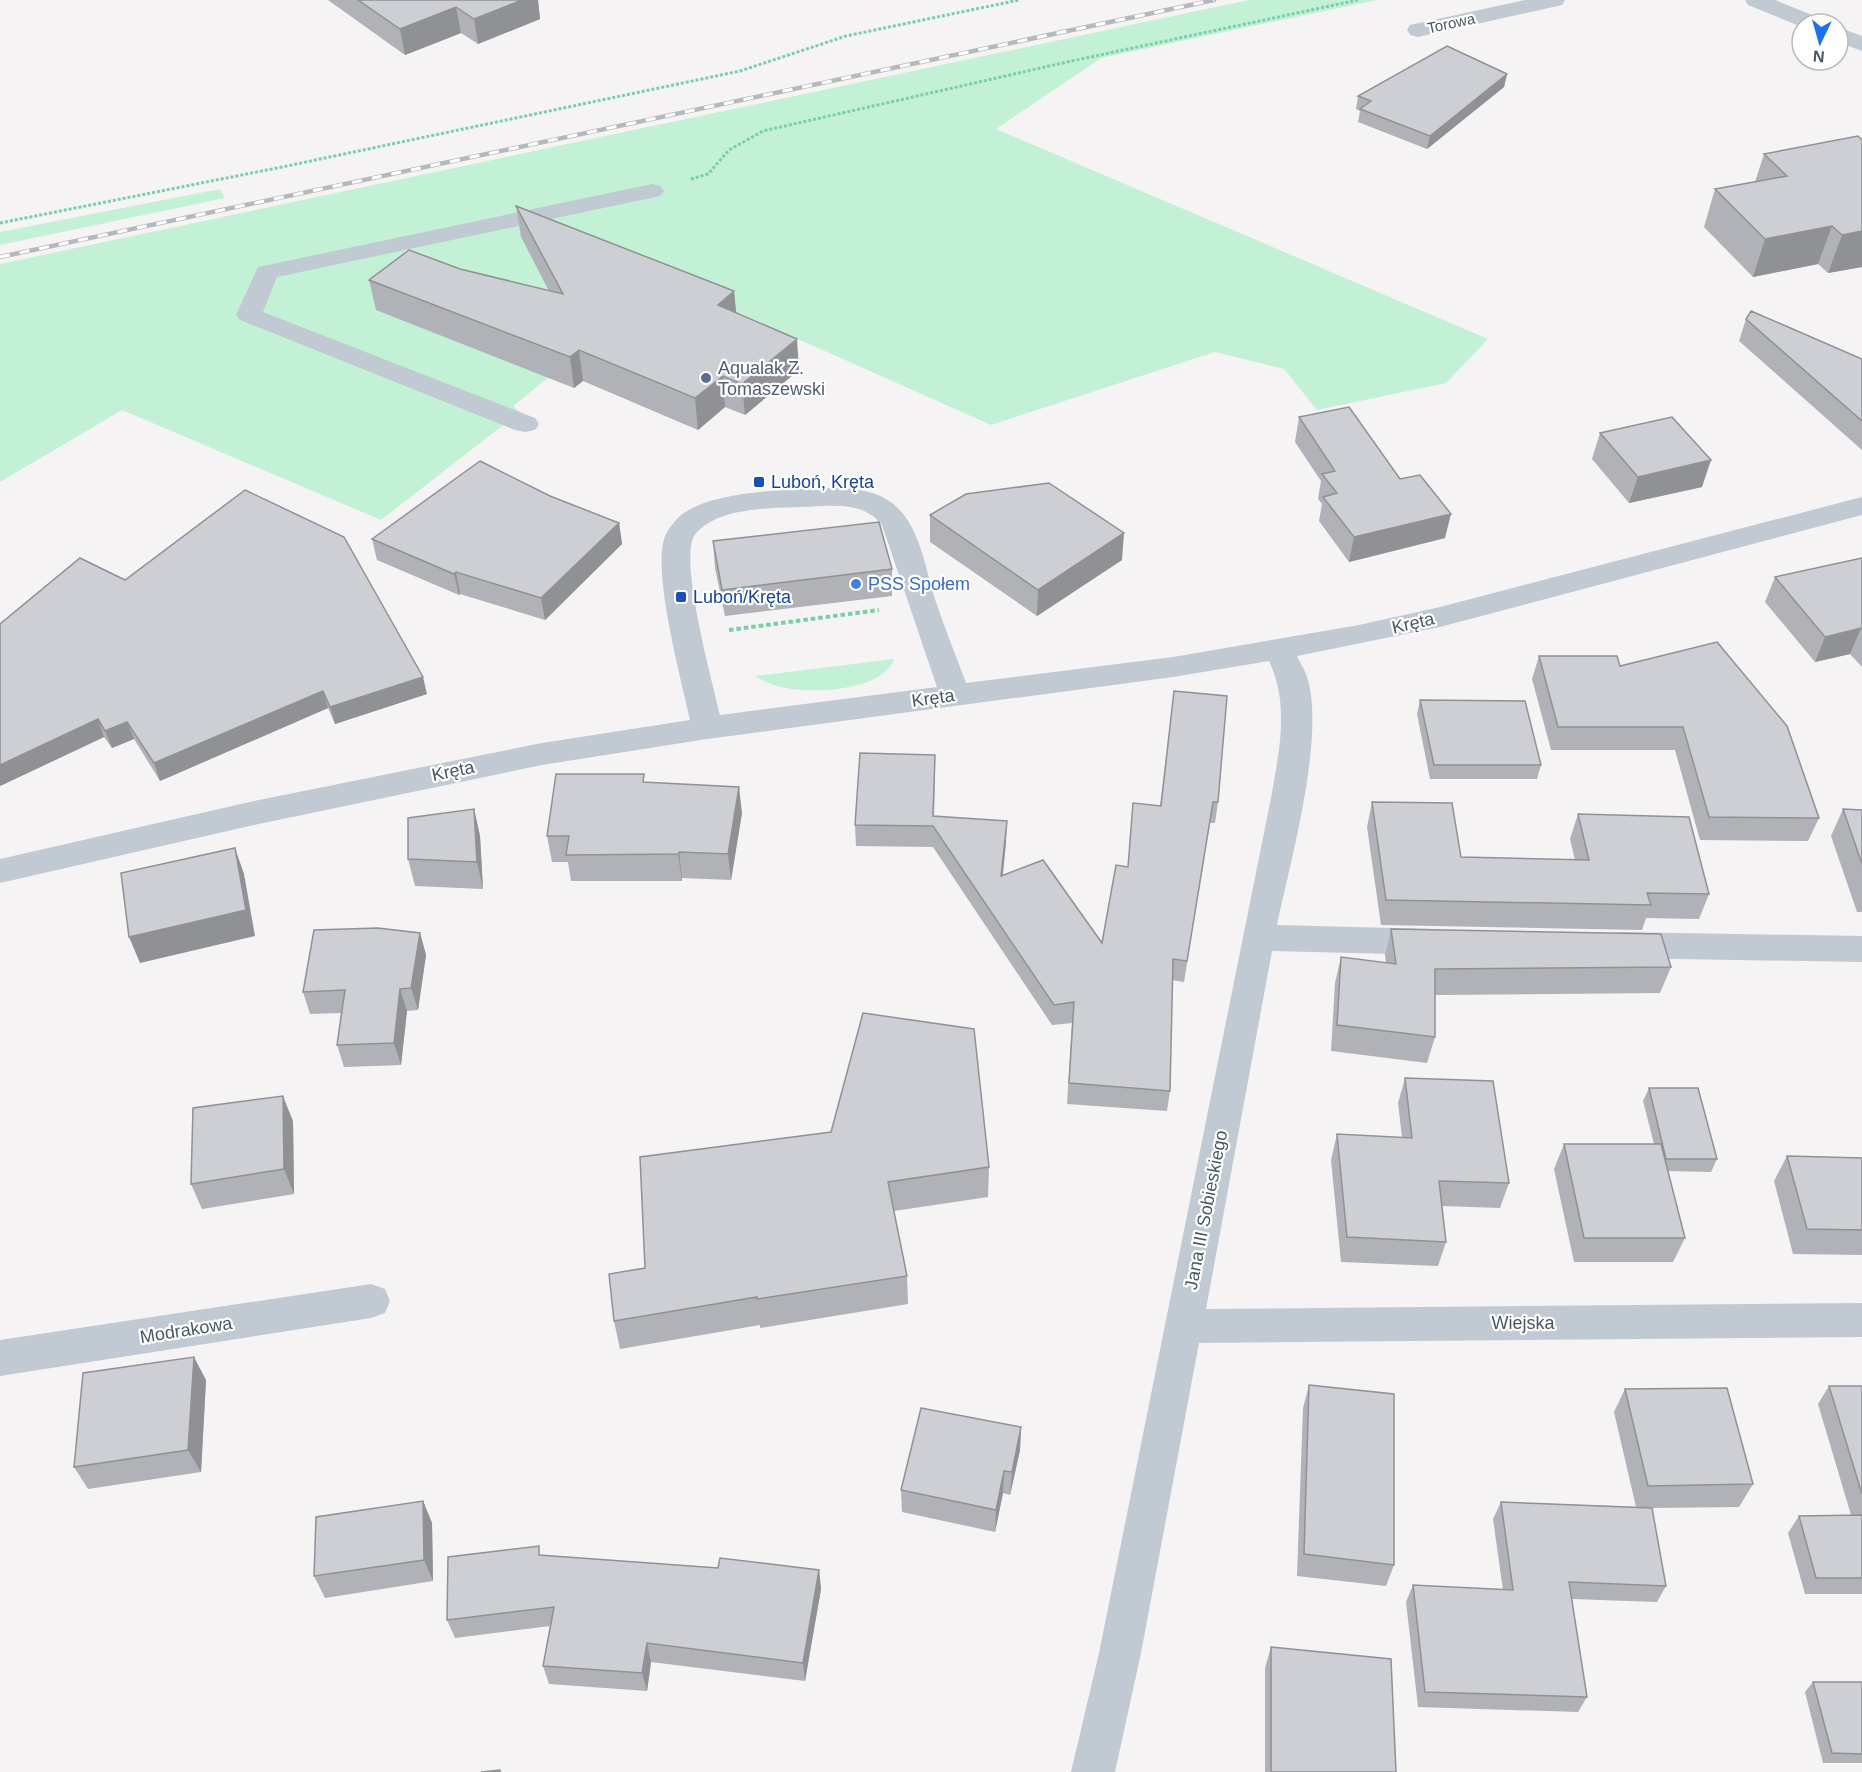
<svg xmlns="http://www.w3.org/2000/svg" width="1862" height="1772" viewBox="0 0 1862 1772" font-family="Arial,sans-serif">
	<rect width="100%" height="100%" fill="#f5f3f3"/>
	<path fill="#c3f1d5" d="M1249 0H1377L1101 58 996 129 1488 339 1446 383 1317 410 1284 369 1215 352 991 425 668 281 513 406 520 412 381 520 122 410 0 482V264Z
		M220 189 225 198 0 245V232Z
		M894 659C883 692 809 694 781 687 772 685 763 681 755 676Z"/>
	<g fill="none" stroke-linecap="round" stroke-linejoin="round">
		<path stroke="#7ad0a6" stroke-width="3" stroke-dasharray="3 2" stroke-linecap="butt" d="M691 179 708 174 729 150 763 131 1067 62 1358 0
			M0 223 282 167 740 71 846 36 1019 0"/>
		<path stroke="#7ad0a6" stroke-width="4" stroke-dasharray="4.5 3" stroke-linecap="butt" d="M729 630 879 610"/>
		<path fill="#c1cad2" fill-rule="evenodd" d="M1525 0H1565L1562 5 1418 37 1410 35 1407 30 1410 25Z
			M1745 0H1775L1822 19 1825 24H1802V27L1748 5Z
			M1838 27 1862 36V51L1838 42Z
			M652 184 660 186 664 191 660 196 277 277 263 312 535 418 539 424 535 430 525 432 515 430 240 320 236 315 258 267Z
			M836 488C854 488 877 491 892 503 921 525 925 570 936 602 945 629 956 656 966 683L1173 657 1359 625 1440 607 1862 497V515L1440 627 1297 656C1300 663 1305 670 1307 677 1326 735 1290 863 1277 925L1433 929 1445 933 1450 942 1445 951 1433 955 1272 951 1206 1309 1862 1303V1337L1199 1343 1141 1653 1115 1772H1071L1099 1653 1271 798C1279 752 1290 705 1269 661L1173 677 707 739 542 765 254 825 0 883V859L254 801 542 743 690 720C681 679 653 575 664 539 668 528 677 517 687 511 721 490 795 489 836 488ZM823 506C846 505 867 506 882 525L937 687 720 715C712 679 681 569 693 538 697 529 709 522 718 518 746 506 793 508 823 506Z
			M1619 932 1862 936V962L1619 958 1607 954 1602 945 1607 936Z
			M371 1284 385 1289 390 1301 385 1313 371 1318 0 1376V1340Z"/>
		<defs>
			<path id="rail" d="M0 257 1214 0"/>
		</defs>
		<use href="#rail" stroke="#b5b8bd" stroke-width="4.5"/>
		<use href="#rail" stroke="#fff" stroke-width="3" stroke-dasharray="10" stroke-linecap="butt"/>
	</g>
	<path fill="#b0b2b7" d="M328 0H538L540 19 478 44 461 33 405 55Z
		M1507 74 1504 87 1427 149 1358 122 1360 111 1356 109 1358 96Z
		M1858 136 1862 267 1828 273 1818 264 1753 277 1704 227 1715 189 1755 182 1764 154Z
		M516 206 734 291 736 312 799 370 745 415 725 407 698 430 583 381 574 388 376 310 369 280 460 269 549 291 521 237Z
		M1746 319 1862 359V450L1739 341Z
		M1299 417 1400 479 1445 538 1349 562 1319 521 1322 504 1318 499 1321 481 1295 442Z
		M1600 433 1702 487 1629 503 1592 459Z
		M550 496 619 523 622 544 545 620 460 594 459 595 377 560 372 539Z
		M930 515 1122 560 1037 616 930 542Z
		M713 541 892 569V596L725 616 715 568Z
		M1862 558V667L1850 654 1815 662 1765 602 1775 577Z
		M125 580 427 694 335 724 328 708 160 781 134 739 112 748 104 737 0 786Z
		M1539 656 1620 666 1819 818 1808 841 1700 840 1675 750H1551L1532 679Z
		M1174 691 1218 802 1215 823H1210L1184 982 1172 980 1170 1091 1167 1111 1067 1104 1072 1023 1052 1025 933 847 856 846 855 825 935 776 934 816 1006 842 1003 876 1102 943 1128 867 1160 806Z
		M1420 700 1541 765 1537 779H1430L1417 714Z
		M645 783 742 813 731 880 682 878V881H571L568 862H552L547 836Z
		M1372 802 1461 857 1575 860 1570 839 1578 814 1709 894 1699 919 1646 918 1642 930 1381 925 1367 827Z
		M474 809 480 836 483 889 415 886 408 859Z
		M1843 809 1862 810V912H1857L1831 836Z
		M1391 929 1671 967 1660 993 1435 995V1037L1427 1063 1331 1051 1335 983 1341 957 1386 963 1385 955Z
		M420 933 426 955 418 1010 407 1011 401 1065 344 1067 337 1045 341 1013 310 1014 303 992Z
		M1405 1078 1509 1183 1500 1208 1442 1206 1446 1242 1438 1266 1341 1262 1331 1160 1337 1134 1402 1137 1398 1103Z
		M1649 1088 1717 1159 1711 1172 1668 1171 1685 1238 1673 1262H1574L1554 1169 1564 1144H1654L1643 1101Z
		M293 1121 294 1194 202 1209 191 1184Z
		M1787 1156 1862 1158V1255L1793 1254 1774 1181Z
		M640 1157 989 1167 988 1197 894 1211 907 1276 908 1304 760 1328V1325L620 1349 614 1321 645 1268Z
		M206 1380 201 1472 88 1489 74 1467Z
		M1309 1385 1394 1565 1386 1586 1297 1576 1303 1408Z
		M1829 1386H1862V1594H1805L1788 1533 1799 1516 1851 1515 1818 1404Z
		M1625 1389 1753 1484 1739 1507 1652 1508 1666 1586 1657 1602 1572 1599 1587 1697 1578 1712 1418 1707 1406 1602 1413 1585 1503 1590 1493 1519 1501 1502 1636 1507 1614 1412Z
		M1021 1427 1020 1450 1010 1495 1003 1493 995 1532 902 1512 901 1490Z
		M423 1501 432 1523 433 1581 325 1598 314 1576Z
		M542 1555 718 1568 819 1570 821 1589 805 1681 651 1662 647 1691 549 1684 543 1666 550 1626 455 1638 447 1620Z
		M1271 1647 1396 1772H1265V1668Z
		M1813 1682H1862V1763H1823L1805 1692Z"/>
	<path fill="#909195" d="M522 0H538L540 19 478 44 474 19Z
		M456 7 461 33 405 55 400 29Z
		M1507 74 1504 87 1427 149 1430 136Z
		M1832 226 1818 264 1753 277 1765 239Z
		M1862 231V267L1828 273 1842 235Z
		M734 291 737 322 718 305Z
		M797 339 799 370 745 415 742 384Z
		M579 350 583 381 574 388 570 357Z
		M723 376 725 407 698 430 695 398Z
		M1711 460 1702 487 1629 503 1638 477Z
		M1451 514 1445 538 1349 562 1354 537Z
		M619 523 622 544 545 620 541 598Z
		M1124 533 1122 560 1037 616 1038 590Z
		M456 572 460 594 459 595 454 574Z
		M1861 628 1850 654 1815 662 1825 637Z
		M423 677 427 694 335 724 330 707Z
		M323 691 328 708 160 781 154 763Z
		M98 719 104 737 0 786V765Z
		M127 722 134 739 112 748 105 731Z
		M739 787 742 813 731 880 728 854Z
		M474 809 480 836 483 889 477 862Z
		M1007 821 1006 842 1000 897 1001 876Z
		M235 848 244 874 255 936 140 963 129 937Z
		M679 852 682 878V881L678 854Z
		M420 933 426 955 418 1010 411 988Z
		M400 989 407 1011 401 1065 394 1043Z
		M283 1096 293 1121 294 1194 284 1169Z
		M194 1357 206 1380 201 1472 188 1450Z
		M1021 1427 1020 1450 1010 1495 1012 1472Z
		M1004 1471 1003 1493 995 1532 996 1510Z
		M423 1501 432 1523 433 1581 424 1560Z
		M819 1570 821 1589 805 1681 803 1663Z
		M647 1643 651 1662 647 1691 642 1673Z"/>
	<path fill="#cdcfd5" stroke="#909195" stroke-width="1.5" d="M358 0H522L474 19 456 7 400 29Z
		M1447 46 1507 74 1430 136 1360 109 1371 101 1358 96Z
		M1858 136 1862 140V231L1842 235 1832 226 1765 239 1715 189 1787 176 1764 154Z
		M516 206 734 291 718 305 797 339 742 384 723 376 695 398 579 350 570 357 369 280 409 250 460 269 563 294Z
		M1751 311 1862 359V421L1746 319Z
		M1349 407 1400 479 1420 475 1451 514 1354 537 1323 497 1337 493 1322 474 1335 471 1299 417Z
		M1672 417 1711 460 1638 477 1600 433Z
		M480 461 550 496 619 523 541 598 456 572 454 574 372 539Z
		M1049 483 1124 533 1038 590 930 515 966 494Z
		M245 490 344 537 423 677 330 707 323 691 154 763 127 722 105 731 98 719 0 765V624L80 558 125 580Z
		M879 522 892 569 722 590 713 541Z
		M1862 558V629L1861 628 1825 637 1775 577Z
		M1717 642 1787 726 1819 818 1709 817 1683 727H1558L1539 656H1617L1620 666Z
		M1174 691 1227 696 1218 802H1213L1187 961 1173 959 1170 1091 1069 1083 1074 1002 1054 1005 933 826 855 825 860 753 935 755 933 816 1007 821 1001 876 1043 860 1102 943 1116 865 1128 867 1133 803 1161 806Z
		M1420 700 1525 701 1541 765H1434Z
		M556 774H644L643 782 739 787 728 854 679 852 678 854 566 855 569 836H547Z
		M1372 802 1452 803 1461 857 1589 860 1578 814 1689 817 1709 894 1647 893 1651 905 1386 900Z
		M474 809 477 862 408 859V818Z
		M1843 809 1862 810V864Z
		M235 848 246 910 129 937 121 873Z
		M378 928 420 933 411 988 400 989 394 1043 337 1045 345 990 303 992 314 930Z
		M1391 929 1661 934 1671 967 1435 969V1037L1337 1025 1341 957 1396 964Z
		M863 1013 974 1029 989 1167 888 1182 907 1276 757 1299V1297L614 1321 609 1274 645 1268 640 1157 831 1132Z
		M1405 1078 1493 1081 1509 1183 1439 1181 1446 1242 1347 1237 1337 1134 1412 1138Z
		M1649 1088H1698L1717 1159H1666Z
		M283 1096 284 1169 191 1184 193 1108Z
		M1564 1144H1661L1685 1238H1584Z
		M1787 1156 1862 1158V1230L1807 1229Z
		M194 1357 188 1450 74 1467 83 1373Z
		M1309 1385 1394 1394V1565L1304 1554Z
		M1829 1386H1862V1494Z
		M1727 1388 1753 1484 1648 1486 1625 1389Z
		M921 1408 1021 1427 1012 1472 1004 1471 996 1510 901 1490Z
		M423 1501 424 1560 314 1576 316 1517Z
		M1501 1502 1652 1508 1666 1586 1569 1582 1587 1697 1425 1692 1413 1585 1513 1590Z
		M1862 1515V1578H1816L1799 1516Z
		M539 1546V1555L718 1568 720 1558 819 1570 803 1663 647 1643 642 1673 543 1666 554 1607 447 1620 448 1557Z
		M1271 1647 1391 1659 1396 1772H1271Z
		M1813 1682H1862V1754L1832 1753Z
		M500 1770V1772H481Z"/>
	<circle fill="#5c6f8a" stroke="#fff" stroke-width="2" cx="706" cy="378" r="6"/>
	<g fill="#1a4fb4" stroke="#fff" stroke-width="2">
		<rect x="753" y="476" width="12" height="12" rx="3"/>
		<rect x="675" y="591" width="12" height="12" rx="3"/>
	</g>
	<circle fill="#3f7fe0" stroke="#fff" stroke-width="2" cx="856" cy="584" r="6"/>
	<g text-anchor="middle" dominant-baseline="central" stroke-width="4.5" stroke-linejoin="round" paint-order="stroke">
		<g font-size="15" fill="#4a5661" stroke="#fff">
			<text transform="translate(1451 23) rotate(-12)">Torowa</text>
		</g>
		<g font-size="18" fill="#4e5e75" stroke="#fff" text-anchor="start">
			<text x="718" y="368">Aqualak Z.<tspan x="718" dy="21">Tomaszewski</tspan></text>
		</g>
		<g font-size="18" fill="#164399" stroke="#fff" text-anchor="start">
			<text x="771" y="482">Luboń, Kręta</text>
			<text x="693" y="597">Luboń/Kręta</text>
		</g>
		<g font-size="18" fill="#366cbe" stroke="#fff" text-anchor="start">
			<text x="868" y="584">PSS Społem</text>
		</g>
		<g font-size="18" fill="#4a5661" stroke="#fff">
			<text transform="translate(1413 623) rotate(-13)">Kręta</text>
			<text transform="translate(933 698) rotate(-8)">Kręta</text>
			<text transform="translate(453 771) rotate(-12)">Kręta</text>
			<text transform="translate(1206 1210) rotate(-79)">Jana III Sobieskiego</text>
			<text x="1523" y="1323">Wiejska</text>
			<text transform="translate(186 1330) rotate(-9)">Modrakowa</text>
		</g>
	</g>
	<g transform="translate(1820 42) rotate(185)"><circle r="28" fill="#ffffff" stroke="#b7bbc0" stroke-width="1.5"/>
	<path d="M0-4.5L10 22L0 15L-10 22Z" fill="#1a73e8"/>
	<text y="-9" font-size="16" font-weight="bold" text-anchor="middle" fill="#4a5661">N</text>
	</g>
</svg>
